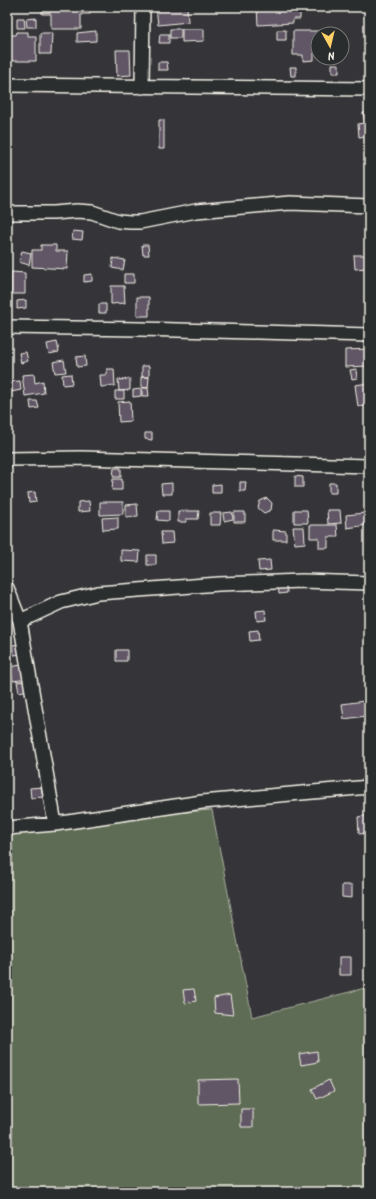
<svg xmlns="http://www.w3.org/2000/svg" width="376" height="1199" viewBox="0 0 376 1199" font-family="Kalam,sans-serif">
	<rect width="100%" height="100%" fill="#353539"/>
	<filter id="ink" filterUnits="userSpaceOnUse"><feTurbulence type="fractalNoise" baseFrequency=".025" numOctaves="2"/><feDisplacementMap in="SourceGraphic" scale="8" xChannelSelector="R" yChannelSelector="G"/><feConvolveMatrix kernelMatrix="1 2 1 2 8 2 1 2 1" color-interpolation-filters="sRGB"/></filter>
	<g filter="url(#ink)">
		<path fill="#5e6c54" stroke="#a9ae9e" d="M212 810 252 1017 369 987V1192H7V832L173 813Z"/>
		<path fill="#615766" stroke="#f4f1e8" d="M42 7H90V14H81V29H51V14H42Z
			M156 7H187L188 22 158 25Z
			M257 7H300V19H293V23L258 25Z
			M17 18H24L25 28H17Z
			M36 18V27H27L26 19Z
			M170 29H181V38H170Z
			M182 29H204V41L182 42Z
			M277 30H286V40H277Z
			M96 31V41L77 42V33Z
			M293 31H322V34H318V53H314V60L303 61V55H293Z
			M17 32H28V36H36V61H7V35H16Z
			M40 33H52L51 54H40Z
			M160 34H169V43H159Z
			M116 50H130L131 75 117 76Z
			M158 62H167L168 70H158Z
			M332 64H339V73H332Z
			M290 67H296V76H291Z
			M369 112V136L359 137 358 124 365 123 363 113Z
			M159 120H164V149H159Z
			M73 231 83 232 82 240 72 239Z
			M41 245H56V251H68L67 269 32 267V250H41Z
			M142 245H148L149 255H143Z
			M22 251 31 253 29 265 19 262Z
			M354 255H366V268L355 269Z
			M113 258 125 260 123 270 112 268Z
			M11 272 25 273V294H11Z
			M92 274V281L84 282V275Z
			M124 274H134V283H124Z
			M111 286H124L125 303 111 304Z
			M137 297H149V316H137Z
			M26 300V308L17 309V301Z
			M99 304H106V313H99Z
			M57 342 59 352 49 354 47 344Z
			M369 349V366L345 367V350Z
			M26 352 28 361 21 363 19 353Z
			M85 356 86 366 77 367 76 357Z
			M64 360 66 372 55 373 53 362Z
			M142 366H149V377H142Z
			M107 369H114L115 386 101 387 100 375H107Z
			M356 369 357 378 352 379 350 370Z
			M34 374 35 383 43 381 44 393 25 396 22 375Z
			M71 374 72 384 63 385 62 375Z
			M141 377H149L148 388 141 387Z
			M130 379V390L119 391 118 380Z
			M20 381 21 390 11 392 9 382Z
			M369 383V405L358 407 355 385Z
			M142 388H148L149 396H142Z
			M141 389V396L133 397V390Z
			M115 391H124V399H115Z
			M30 401H37L39 408 31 409Z
			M130 401 131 421 119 422 118 402Z
			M145 433H152V440L145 439Z
			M114 468H121V477H113Z
			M295 476 303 477V487H295Z
			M113 479H122V490H112Z
			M240 482H246L245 491H240Z
			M172 483V494H162L161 484Z
			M329 483H336V493H329Z
			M221 484V493H212V485Z
			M35 492 36 502 29 503 28 493Z
			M267 498 272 503 271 510 264 513 258 508 260 501Z
			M89 501 90 511 78 512V502Z
			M100 502H123V514L100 515Z
			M137 504 138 516 126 517V505Z
			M294 510H307L308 523H294Z
			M327 510H340L341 523 328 524Z
			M158 511H169V521L157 520Z
			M178 511H199L198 519H186V522H178Z
			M232 512 233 519 224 521 223 513Z
			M234 512H245V522H234Z
			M210 513H221L220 525H210Z
			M365 513 367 525 347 528 346 515Z
			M118 517V529L103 530 102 518Z
			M310 525H337L338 537H328V548H319V538H310Z
			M293 527H304L305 543 295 544Z
			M273 530 286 531V540H273Z
			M161 532H172L173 543 162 544Z
			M121 550 140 551 139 562 121 561Z
			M147 555H156V565H147Z
			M270 560 271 570 259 571 258 561Z
			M286 583 287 593 279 594 278 584Z
			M265 610 266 620 257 621 256 611Z
			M258 630 259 640 250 641 249 631Z
			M24 644 25 654 13 655 12 645Z
			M116 650H127V661H116Z
			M21 665 22 672 26 671 27 679 13 681 10 667Z
			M26 681 28 690 19 692 17 682Z
			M364 701 366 716 344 719 342 704Z
			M42 787 43 797 31 798 30 788Z
			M369 815V833L359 834 358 817Z
			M342 885H352V898L342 897Z
			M339 957H351V975H339Z
			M194 989 196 1001 185 1003 183 990Z
			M230 995 233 1015 215 1013 214 998Z
			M317 1051 318 1062 301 1065 299 1054Z
			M238 1079 239 1103 198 1104V1080Z
			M329 1080 334 1091 317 1099 312 1089Z
			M241 1109H253V1127H241Z"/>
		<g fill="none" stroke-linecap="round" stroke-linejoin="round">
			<defs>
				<path id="minor" d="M7 85 369 89
					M142 87 143 7
					M7 213H54L77 211 92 212 118 221 130 222H140L196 211 290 203 369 206
					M7 327 140 329 369 335
					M7 459 81 458 369 466
					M7 588 20 621 55 824
					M20 621 61 602 98 593 219 584 302 581 369 583
					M7 828 55 824 202 802 369 787"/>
			</defs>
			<use href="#minor" stroke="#f4f1e8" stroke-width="16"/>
			<use href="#minor" stroke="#2a2d2e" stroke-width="13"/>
		</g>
	</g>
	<rect width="376" height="1199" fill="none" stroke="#2a2d2e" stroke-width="24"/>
	<rect x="12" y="12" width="352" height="1175" fill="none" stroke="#f4f1e8" stroke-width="1.5" filter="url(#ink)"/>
	<g transform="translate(330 46) rotate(172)"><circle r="19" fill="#2a2d2e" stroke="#7b7b78"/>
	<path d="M0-3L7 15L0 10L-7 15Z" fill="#ffd166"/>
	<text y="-6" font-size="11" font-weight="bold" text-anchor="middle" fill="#f4f1e8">N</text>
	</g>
</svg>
